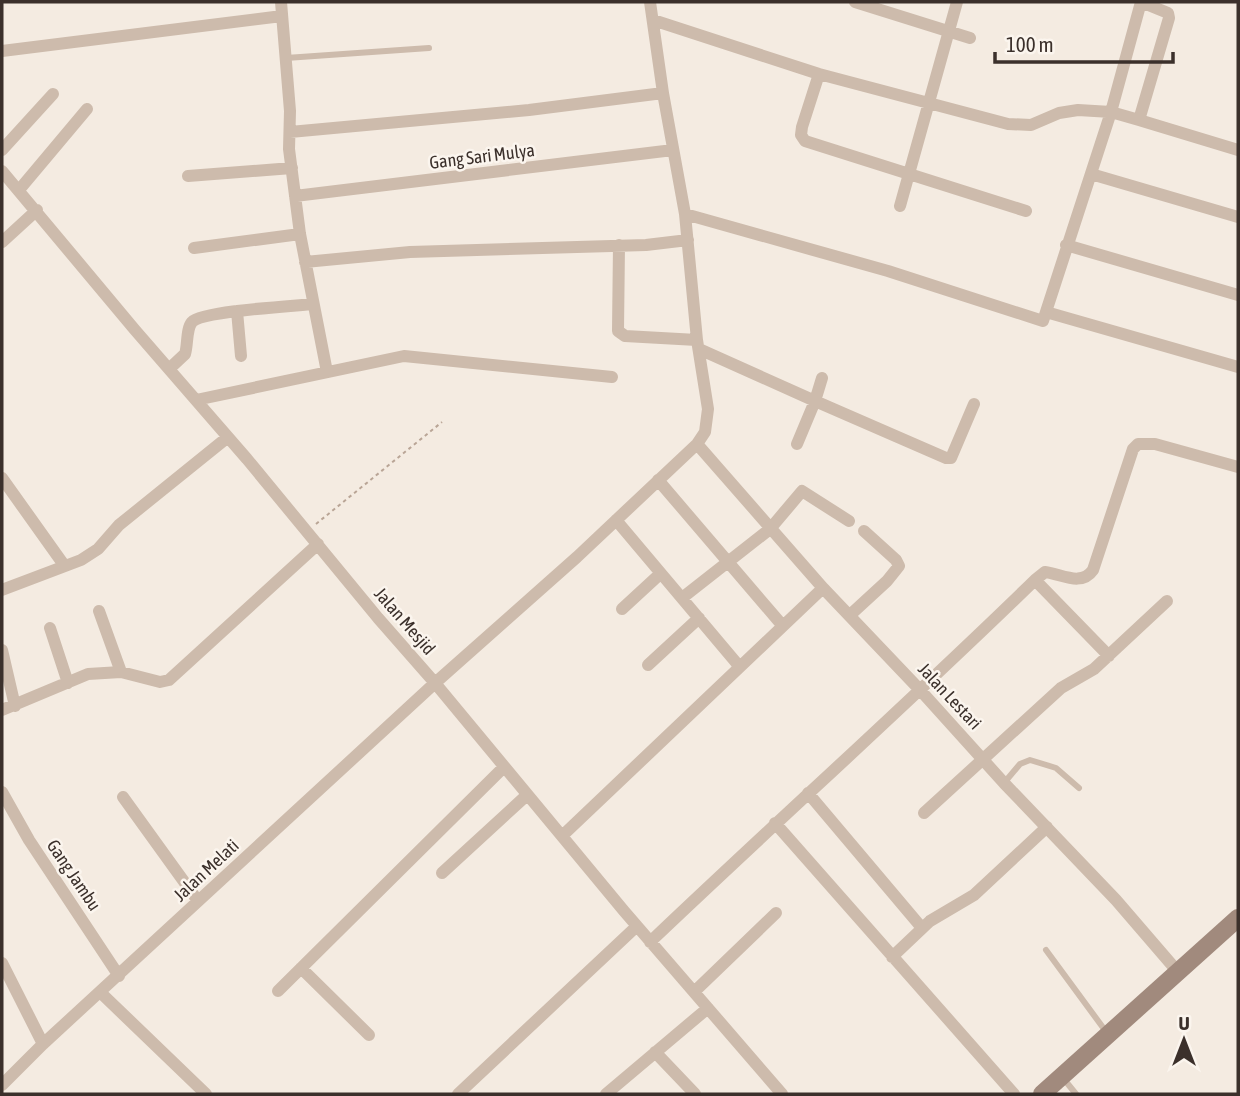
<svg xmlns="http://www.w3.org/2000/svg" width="1240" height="1096" viewBox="0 0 1240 1096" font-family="'Asap Condensed',sans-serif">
	<rect width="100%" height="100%" fill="#f4ebe1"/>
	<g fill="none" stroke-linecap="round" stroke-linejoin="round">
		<path stroke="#b9a596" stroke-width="2" stroke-dasharray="3.5 3.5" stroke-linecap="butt" d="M316 524 442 422"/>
		<path stroke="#cdbbac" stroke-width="6" d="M286 58 429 48
			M1004 783 1020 764 1030 760 1056 768 1079 788
			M1046 950 1107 1033
			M1063 1078 1076 1094"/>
		<path stroke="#cdbbac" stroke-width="12" d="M281 2 290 111 289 149 300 234 327 372
			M855 2 970 38
			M653 20 819 74 1008 124 1031 125 1059 113 1078 110 1111 112 1139 120 1169 18 1168 13 1141 2
			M2 51 282 16
			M819 74 802 127 801 135 805 141 1026 211
			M1139 120 1238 150
			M290 132 529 110 663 93
			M2 150 53 94
			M2 171 135 330 247 459 378 618 435 683 624 911 782 1094
			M1091 174 1238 217
			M188 176 292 168
			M19 190 87 109
			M295 196 673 150
			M900 206 957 2
			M685 214 888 271 1043 321 1111 112 1141 2
			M2 242 37 210
			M619 245 618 331 625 336 697 340
			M1066 245 1238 295
			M194 248 300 234
			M305 262 410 252 646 245 688 240
			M237 311 241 356
			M1046 312 1238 367
			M699 349 815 401 822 378
			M169 369 185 354C188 345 186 329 192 322 202 311 294 306 313 304
			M196 400 404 356 612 377
			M697 444 823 588 921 691 1004 783 1116 900 1178 972
			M797 444 815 401 946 458H951L974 404
			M2 478 64 565
			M658 480 782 625
			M616 520 739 666
			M1035 580 1109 656
			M2 590 81 560 98 549 119 525 228 437
			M682 598 770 529 802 491 849 521
			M622 609 660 574
			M99 611 121 672
			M850 615 887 581 899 566 896 560 864 531
			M50 628 68 683
			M2 650 15 706
			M648 665 699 618
			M2 710 88 674 121 672 160 682 169 680 318 544
			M2 792 29 840 119 976
			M808 793 922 928
			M123 797 198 901
			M924 813 1061 688 1094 669 1167 601
			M775 823 1014 1094
			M562 836 823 588
			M442 873 527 795
			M650 942C778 820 909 703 1035 580L1045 572C1062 574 1081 587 1093 570L1133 449 1138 444H1155L1238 467
			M892 957 930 921 974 895 1047 827
			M2 963 43 1044
			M301 968 369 1035
			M278 991 504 767
			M694 992 776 913
			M101 993 206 1094
			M655 1052 695 1094
			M2 1085 43 1044 435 683 577 557 697 444 705 432 708 409 697 340 685 214 663 93 650 2
			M458 1094 637 926
			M606 1094 708 1008"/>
		<path stroke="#a18a7d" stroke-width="18" d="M1042 1094 1238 918"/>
	</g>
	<g text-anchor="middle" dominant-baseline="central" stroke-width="5" stroke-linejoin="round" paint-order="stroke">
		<g font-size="18" fill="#3b302b" stroke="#fbf5ee">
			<text transform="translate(482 156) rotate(-7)">Gang Sari Mulya</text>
			<text transform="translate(405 621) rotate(49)">Jalan Mesjid</text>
			<text transform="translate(950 696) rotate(47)">Jalan Lestari</text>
			<text transform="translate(206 870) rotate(-43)">Jalan Melati</text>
			<text transform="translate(74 875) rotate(56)">Gang Jambu</text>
		</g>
	</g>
	<rect width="1240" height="1096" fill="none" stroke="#3b302b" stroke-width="7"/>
	<g transform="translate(1184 1040)" stroke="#fbf5ee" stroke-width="5" paint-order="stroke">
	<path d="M0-5L12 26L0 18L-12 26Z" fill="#3b302b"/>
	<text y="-10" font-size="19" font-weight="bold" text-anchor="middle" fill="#3b302b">U</text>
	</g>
	<path d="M995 52v10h178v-10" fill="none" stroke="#3b302b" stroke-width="3.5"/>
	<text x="1006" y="52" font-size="21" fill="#3b302b" stroke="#fbf5ee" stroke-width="5" paint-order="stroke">100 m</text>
</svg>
